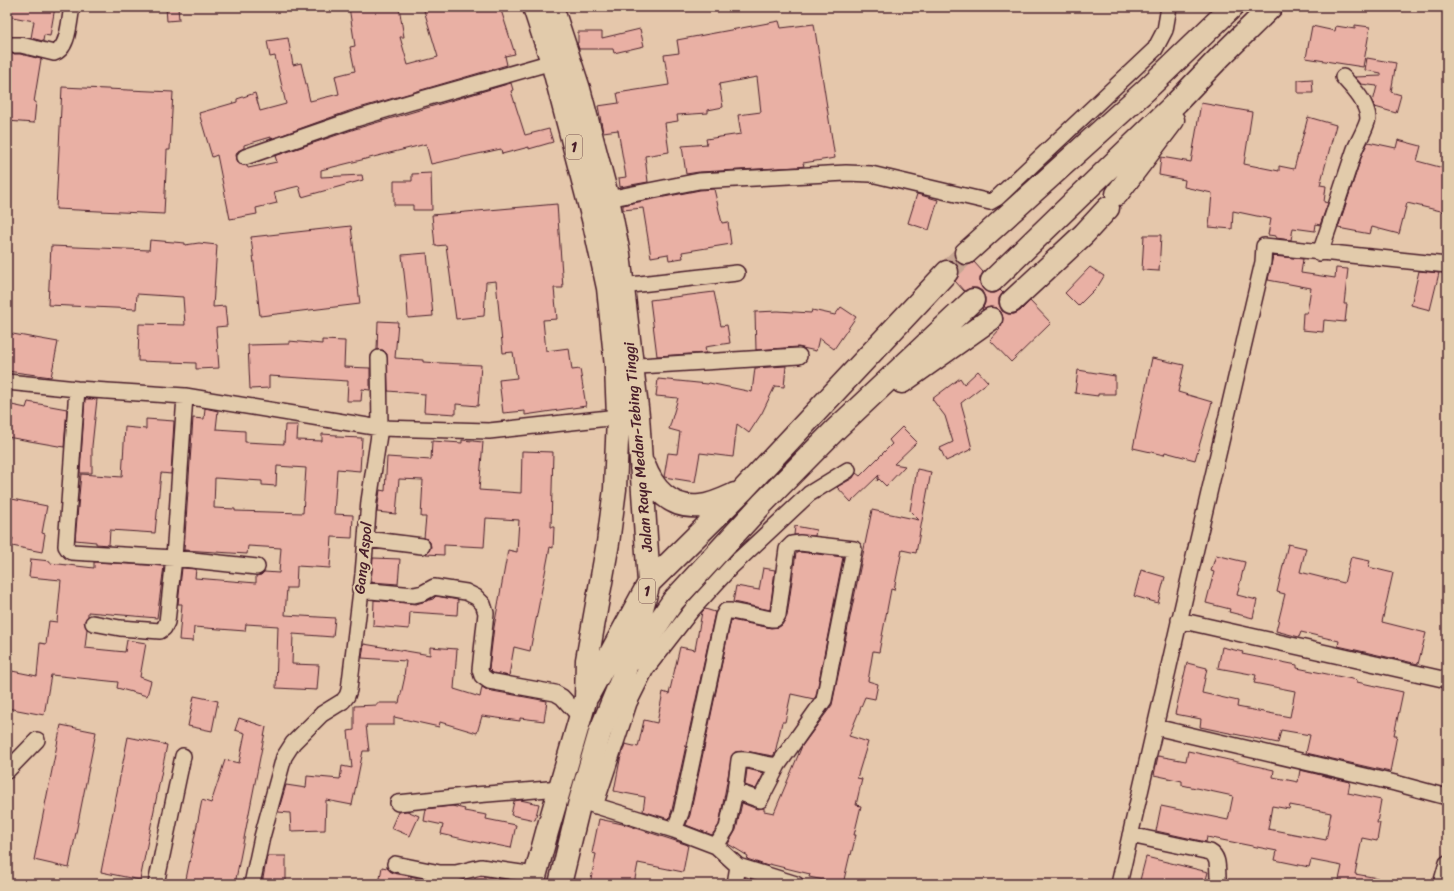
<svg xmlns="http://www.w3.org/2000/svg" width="1454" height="891" viewBox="0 0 1454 891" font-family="Sriracha,sans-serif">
	<rect width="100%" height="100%" fill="#e5c7ab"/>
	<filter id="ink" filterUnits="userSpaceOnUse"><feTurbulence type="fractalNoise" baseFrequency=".025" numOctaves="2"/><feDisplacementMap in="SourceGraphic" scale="8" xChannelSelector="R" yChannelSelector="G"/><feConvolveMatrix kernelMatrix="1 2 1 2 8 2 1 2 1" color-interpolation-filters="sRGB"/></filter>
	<g filter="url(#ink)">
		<path fill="#e9b0a4" stroke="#4a1f2b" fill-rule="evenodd" d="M7 7H55L50 36 44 35 43 41 31 38 34 21 7 16Z
			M166 7H178L179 20 167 21Z
			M349 7H399L404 37H400L408 65 438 57 423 7H458V11L473 7H500L515 54 505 56 507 65 349 111 271 139V137L244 145V148L238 151 236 155 237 160 239 164 247 166 248 168 277 162 275 156 355 129 511 83 513 90 511 91 525 135 549 129 553 142 529 149V147L502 154 501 149 431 164 426 144 321 170V177L362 175 363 180 302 197 299 186 274 192 277 203 256 208 257 214 230 219 217 155 212 157 199 113 237 102V99L255 93 260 111 286 104 275 56 270 57 267 41 288 38 293 65 301 63 310 101 339 94 335 76 355 71 350 47 355 46Z
			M779 21 781 28 814 24 835 158 803 163 804 166 798 167 699 172 686 174 682 146 707 144 706 139 741 134 738 115 761 112 757 77 719 84 723 107 708 110V113L677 115 678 121 665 123 669 152 645 156 648 182 620 187 619 178 626 177 618 130 603 132 598 106 619 103 617 93 669 85 664 55 679 53 677 40Z
			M1355 25 1370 27 1363 67 1306 58 1312 26 1335 31 1336 26 1355 29Z
			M640 29 644 46 614 53 613 49H579L577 43H578V32H602V38Z
			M7 54H20L41 59 34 102H36L34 123 7 121Z
			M1367 58 1396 63 1391 92 1401 95 1396 113 1375 107 1373 102 1377 86 1361 84 1355 77 1381 76V73L1365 70Z
			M1312 79 1313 93H1298V80Z
			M62 87 173 92 170 150H167L164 214 56 209Z
			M1201 103 1252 112 1244 164 1279 171V166L1294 169 1308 117 1336 125 1320 185 1326 186 1324 202 1328 203 1320 225 1316 224 1315 231 1293 228 1291 240 1276 238V236L1268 235 1271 219 1233 211 1232 229 1209 227 1212 193 1184 187 1185 180 1159 175 1161 157 1191 162Z
			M1398 140 1421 146 1417 161 1447 169V205L1445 212 1407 203 1399 234 1372 227 1370 234 1338 228 1363 152 1368 142 1396 148Z
			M431 173 432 210H413V205H394V181H412V174Z
			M714 189 722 223 728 222 731 244 682 252 683 258 669 260 668 254 651 257 643 208 623 210V205L700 190Z
			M917 194 938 200 929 230 908 223Z
			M557 204 563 288H554L557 319 543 320 546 351 569 348 572 370 580 369 586 406 525 415V411L503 413 499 380 517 378 513 352 503 353 496 281 486 282 484 316 456 319 446 245 435 246 432 215Z
			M351 226 360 304 260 316 251 237Z
			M1144 235H1161L1159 271 1142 270Z
			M150 240 185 243V245L199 243 217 245 213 307 225 306 227 326 216 327 219 368 196 369V363L138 361 139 324 185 325 183 297 137 294 136 309 48 305 51 246 149 250Z
			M427 253 433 316 408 318 407 299 402 255Z
			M1273 256 1303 259 1301 273 1335 278 1336 268 1348 269 1344 304H1347L1345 322 1324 320 1323 332 1302 330 1303 313H1307L1311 288 1268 280Z
			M957 262 963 265H968L974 262 983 272 980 278V284L983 289 989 293H995L1000 290 1003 293 999 298V304L1002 311 1008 314H1014L1020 311 1030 301 1051 323 1011 362 990 340 1000 329 999 328 1002 324 1003 318 1001 312 997 308 990 307 982 310 985 303V298L982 291 977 288H971L964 291 955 281 959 274V268L956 263Z
			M1090 267 1104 276 1098 286 1078 306 1065 293Z
			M1419 271 1439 273 1430 310 1411 305Z
			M714 292 721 326 727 325 730 343 705 347 706 353 657 356 650 300Z
			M841 307 856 317 834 349 819 338 816 351 798 347 756 350 755 312 778 311 811 313 812 310 835 315Z
			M378 321 398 322 395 358 423 360V362L481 365 478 406 456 404V414L424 412 425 394 388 391 387 354 383 350H377Z
			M7 333 58 342 51 377 7 371Z
			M322 340 345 341 344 367 370 368V390L362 389 361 401H347L348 381 269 376V388L250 389 248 345 289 344V341L322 344Z
			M1152 358 1184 365 1178 392 1212 402 1195 460 1165 452 1164 455 1133 448Z
			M786 366 784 387 775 386 762 413 749 433 737 424 733 457 700 453 695 482 664 477 668 453 677 454 680 432 669 429 678 398 656 396 658 379 708 384 709 383 752 392 755 368Z
			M1078 370 1115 376V394H1098V396L1075 393Z
			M978 371 988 382 961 403 968 428H967L972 449 946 461 940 448 953 442 945 416 932 399 960 378 964 384Z
			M85 399H97L92 446V473H80Z
			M28 402 67 409 64 447 7 437V404L26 408Z
			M205 408 218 411 216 429 245 431V442L284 444 285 425H298L297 440 322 441V434L337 435V437L362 438 360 471 337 469 334 514 353 515 352 538 332 537 330 568 297 566 296 588H287L285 615 335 618 333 637 293 634 292 664 319 665 317 690 276 688 278 626 246 624 245 631 194 627 193 641 179 640 182 604H178L182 568 196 569 195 578 256 583V576L261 575 264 572 279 573 281 548 248 546 247 554 184 550 193 418 204 419ZM277 466 306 468 303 513 235 511V509L214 508 215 478 262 481V485L276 486Z
			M146 419 174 421 171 474 161 473 155 533 110 530 109 545 96 544V542L75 540 81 474 122 477 125 427 146 429Z
			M902 427 917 442 894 464 905 466 886 486 879 479 877 481 879 475 851 502 837 487 853 478 856 473 860 476 892 444 889 440Z
			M462 440 483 442 479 490 521 493 522 451 553 452 551 527H554L553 548 550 547 530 651 514 647 509 676 493 673 489 669 494 627 508 550 517 552 519 520 486 518 484 547 444 545V555L426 554 429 551 431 547 430 542 424 538 426 517H421L423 480 399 479 396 514 377 512 380 490 385 491 387 457 431 460 432 441 462 443Z
			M917 469 931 472 916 553 902 550 894 590 891 589 879 652 873 651 868 681 878 684 875 699 865 697 849 736 868 742 857 778 862 779 856 805 861 806 854 835H856L851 855 850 854 843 884 809 877 810 874 769 864 768 866 747 859 748 856 728 844 736 830 742 803 757 809 764 808V811L774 813 802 746 832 705 872 510 919 520 910 511Z
			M7 498 47 506 42 533 45 534 42 552 12 546 13 538H7Z
			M795 526 816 530 815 536 794 535Z
			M1288 544 1306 548 1300 572 1344 583 1351 557 1370 561 1368 567 1393 573 1382 622 1426 633 1418 664 1338 646 1339 641 1301 632 1299 637 1276 631 1285 594 1277 592Z
			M800 552 843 557 816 696 814 699 791 694 785 722H782L775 753 773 756 745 751 735 752 732 755 719 825 712 835 686 825 690 815 731 620 771 628 779 627 782 625 787 616 796 553Z
			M1216 555 1245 562 1237 595 1257 600 1253 618 1229 612 1230 609 1206 603 1214 572 1211 571Z
			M373 558 400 559 398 584 371 582Z
			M31 559 50 561V563L94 568V562L164 566 157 618 88 612V616L84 622 87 629 85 648 125 652 127 640 146 643 140 677 151 681 147 696 117 688 118 682 51 675 44 715 7 708V697L12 671 37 676 40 643 46 644 49 621 57 622 61 580 29 577Z
			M763 568 775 570 770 610 733 602 736 586 759 590Z
			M1141 570 1165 577 1158 603 1134 596Z
			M436 596 458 600 457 615 410 612 409 629 373 626 374 600 416 604 433 599Z
			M705 609 715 612 672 810 669 819 643 811 645 797 614 791 620 760 625 744 638 747 644 720 657 723 663 692 669 694 680 647 695 650 702 612Z
			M364 644 430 655V647L457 649 454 689 480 697 482 687 487 690 547 701 544 721 520 718V721L482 716 477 733 440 722 439 727 394 717V725H366L369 751H363L352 805 326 800 325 830 291 831 290 813 278 812 286 785 306 788 307 776 340 779 342 766 352 768 348 731 354 730V706L377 705V703H399L405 676H404L406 661 362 658Z
			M1222 647 1243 652 1242 654 1297 665V668L1357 680V682L1403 692 1394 735H1397L1390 772 1306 753 1310 735 1281 730 1278 743 1200 727 1201 719 1175 714 1187 663 1207 668 1202 693 1238 701 1237 707 1290 717 1295 691 1254 683 1256 675 1218 668Z
			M194 696 218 701 212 731 188 726Z
			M239 718 266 727 235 884H185L202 800 211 803 225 760 239 763 245 733 235 730Z
			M61 725 96 732 69 868 34 860Z
			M128 737 167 745 140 880 101 872Z
			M1188 751 1274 770 1273 777 1298 782 1300 770 1350 782 1348 793 1381 800 1377 823H1380L1377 841 1362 838 1355 874 1378 878 1377 884H1338L1342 866 1311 860 1309 867 1275 860 1277 851 1207 837 1206 842 1156 831 1161 806 1228 820 1233 796 1182 785V781L1154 775 1158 756 1186 761ZM1290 805 1331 813 1326 840 1268 829 1272 806 1289 809Z
			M747 769 764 773 756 789 745 785Z
			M520 800 539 804 535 820 511 815 514 801Z
			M452 806 465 809 464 811 487 815 486 819 516 825 511 848 481 842V843L441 834 443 825 424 821 426 809Z
			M407 811 419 816 410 836 391 828 398 812Z
			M599 819 627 825 688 845 683 872 638 863 634 884H590L596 854 592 853Z
			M267 856H286V884H262Z
			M1146 857 1208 872 1205 884H1139Z
			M382 867 387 868 393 873 435 881V884H379Z
			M481 876 521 882V884H474L475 878Z"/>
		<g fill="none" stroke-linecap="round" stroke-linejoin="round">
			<path stroke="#c6a591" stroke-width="22" stroke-dasharray="22 11" stroke-linecap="butt" d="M947 272 966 253"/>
			<defs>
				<path id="minor" d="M7 45H21L54 53C69 49 69 20 72 7
					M245 157 352 120 408 103 552 62
					M608 199 699 181 846 173 871 174 990 202 997 198 1155 49 1165 30 1169 7
					M1320 253C1332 219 1343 184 1355 149 1358 142 1368 124 1368 118 1367 102 1353 88 1343 77
					M613 287 737 273
					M623 367 799 356
					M7 382 77 389 185 396 380 428 489 431 627 416
					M77 389 66 546 68 549 71 552 174 558 257 567
					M366 539 422 546
					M360 590 414 595 423 593 434 587 466 592 476 597 483 604 486 613 480 670 482 676 489 681 555 693 562 697 581 718
					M1179 620 1447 680
					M93 623 120 628 160 631 164 628 167 622 174 558 185 396
					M1155 727 1395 783 1447 797
					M7 771 37 740
					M398 803 475 795 560 788
					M587 803 674 830 716 846 738 866 796 884
					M595 806 629 703 646 669 691 611 731 567 809 494 848 470
					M674 830 681 813 723 616 726 611H731L771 619H775L778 615 787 549 792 544 800 543 854 549 824 700 778 765 760 800 735 791
					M1130 835 1210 852C1221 858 1216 873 1219 884
					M716 846 727 828 735 791 739 760C752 758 765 767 778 765
					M395 864 440 873H456L481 867 535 875
					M156 884 183 756
					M252 884 262 837 284 757 293 743 322 714 343 701 347 696 349 690 363 574 369 501 380 428 379 358
					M735 884 738 866
					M1119 884 1194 557 1263 262 1264 246 1447 265
					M1441 884 1447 863"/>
				<path id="highway" d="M552 7 579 89 608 199 619 254 638 416 649 583 624 674 600 732 580 801 560 884
					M1117 194 1173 120
					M966 253 1146 90 1232 7
					M992 281 1177 102 1220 57 1271 7
					M1011 302 1084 234 1108 208
					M902 382 991 319
					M644 465C653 489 671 509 700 506 712 505 724 499 735 494
					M634 659 673 601 763 503 836 429 973 300
					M588 695 649 583 742 491 947 272
					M533 884 547 832 586 698 587 660 608 543 615 489 618 417 616 367 608 288 593 219 552 62 534 7"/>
			</defs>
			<use href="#minor" stroke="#4a1f2b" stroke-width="18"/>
			<use href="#highway" stroke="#4a1f2b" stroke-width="25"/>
			<use href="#minor" stroke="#e2cbab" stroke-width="15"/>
			<use href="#highway" stroke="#e2cbab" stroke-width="22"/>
		</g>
	</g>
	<g text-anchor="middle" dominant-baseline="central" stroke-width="4" stroke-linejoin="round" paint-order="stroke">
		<g fill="#e2cbab" stroke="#785351" stroke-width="1">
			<rect x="566" y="135" width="16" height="24" rx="3"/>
			<rect x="639" y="579" width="16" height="24" rx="3"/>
		</g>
		<g font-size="14" font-weight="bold" fill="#4a1f2b">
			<text x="574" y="147">1</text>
			<text x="647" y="591">1</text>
		</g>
		<g font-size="15" fill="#4a1f2b" stroke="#e2cbab">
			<text transform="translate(638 447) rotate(-95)">Jalan Raya Medan-Tebing Tinggi</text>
			<text transform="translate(363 558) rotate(-84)">Gang Aspol</text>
		</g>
	</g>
	<rect width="1454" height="891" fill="none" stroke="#e2cbab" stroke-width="24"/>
	<rect x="12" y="12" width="1430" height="867" fill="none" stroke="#4a1f2b" stroke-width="1.5" filter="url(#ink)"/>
</svg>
